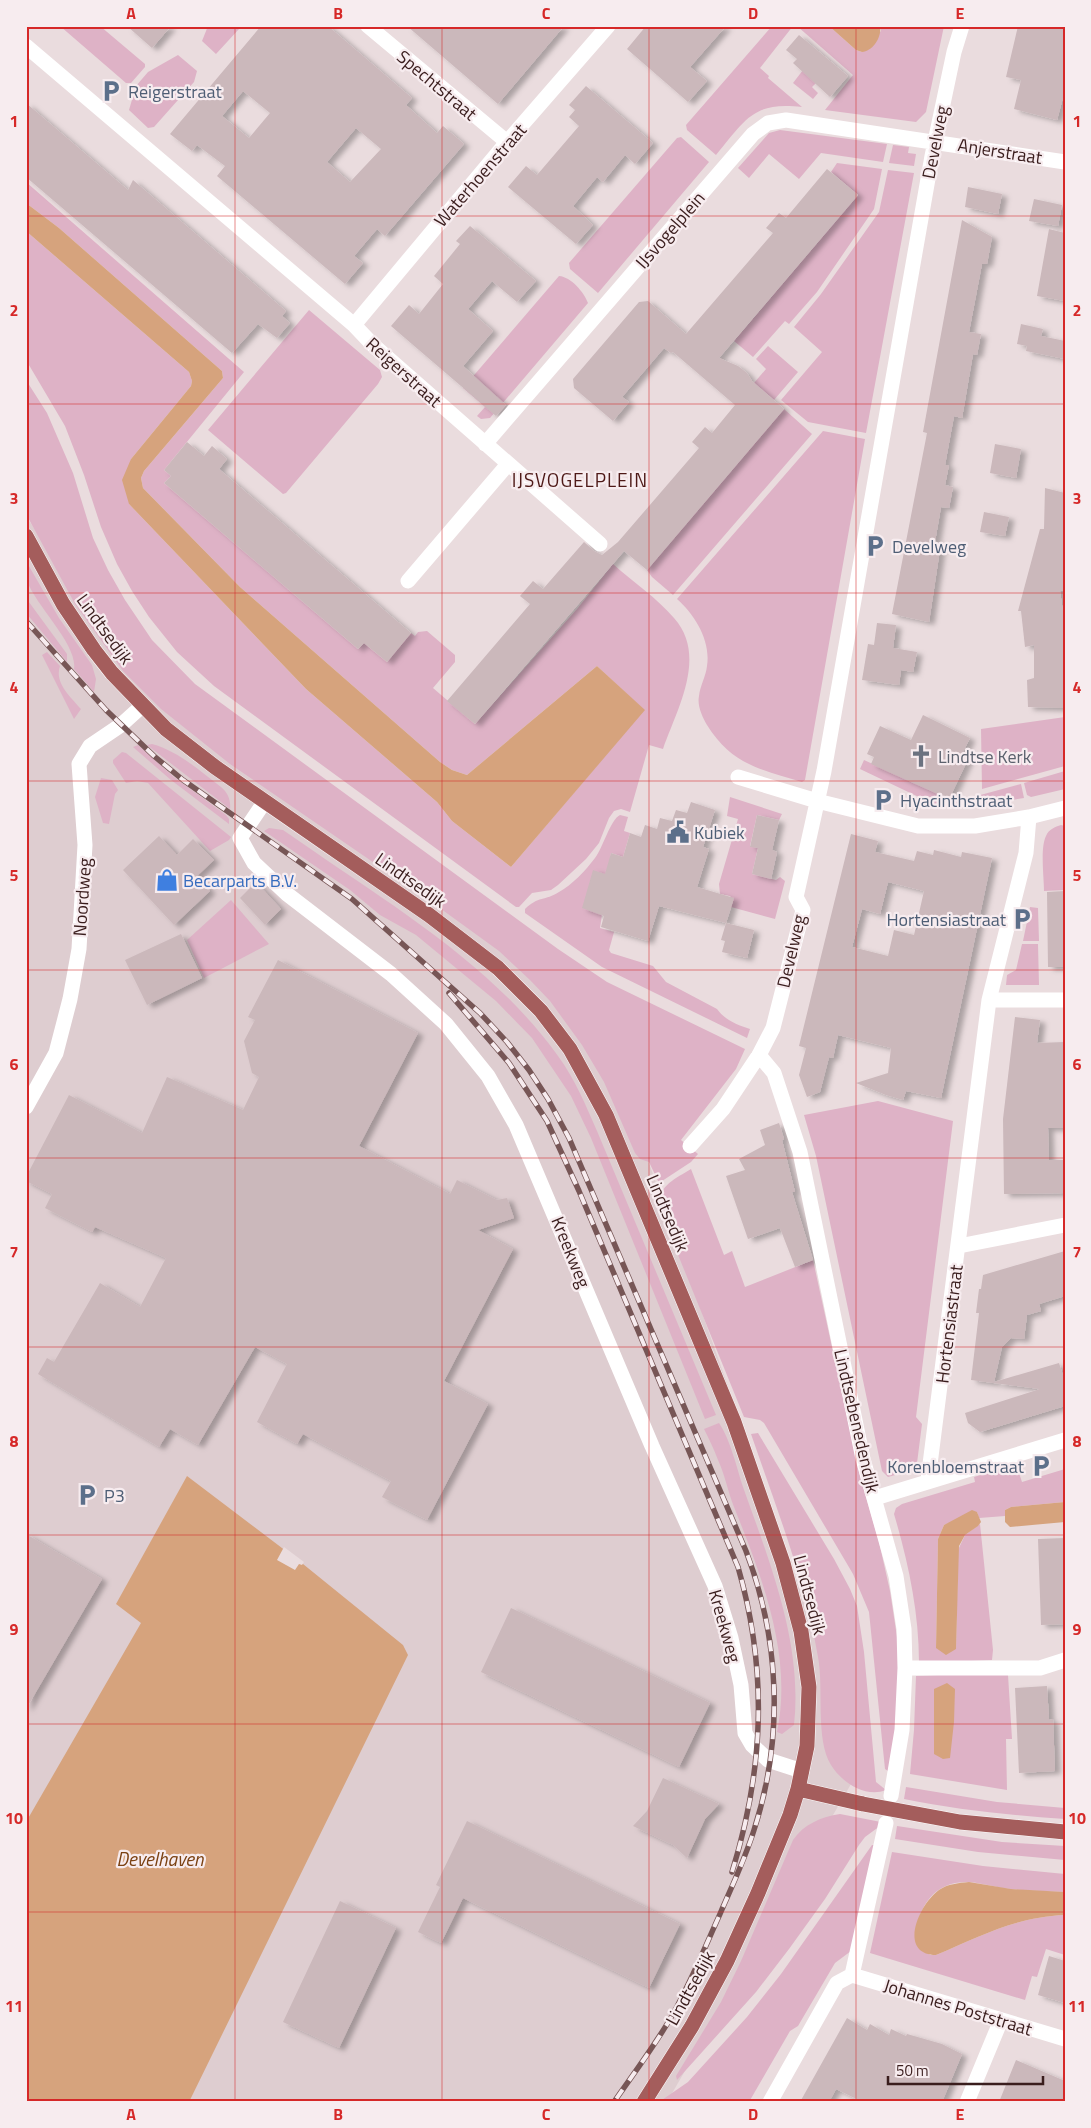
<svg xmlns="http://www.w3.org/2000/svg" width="1091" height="2128" viewBox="0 0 1091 2128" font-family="'Titillium Web',sans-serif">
	<defs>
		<filter id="shadow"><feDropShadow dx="5.5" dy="3" stdDeviation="2.5" flood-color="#0004"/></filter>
	</defs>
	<rect width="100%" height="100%" fill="#eadcde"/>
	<path fill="#decdd0" d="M26 516 124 666 598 1019 862 1765 667 2102H26Z"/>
	<path fill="#deb2c6" d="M60 26H100L145 64V67L131 83H126Z
		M208 26H252L250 29H239L216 54 202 41Z
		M772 26H793L760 68 769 76 768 78 802 107C753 101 745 120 716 155L687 130 686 125Z
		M797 26H829L856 50 862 52 881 31 880 26H944L926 112 916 122 825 110 853 75Z
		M178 55 197 71 194 82 154 127 148 128 129 110 136 86 148 72Z
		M803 70 817 82 812 87 818 93 813 99 793 83Z
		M780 130 887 144 883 162 821 153 799 179 769 154 749 178 738 168 769 133Z
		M681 137 709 162 598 293 570 269 569 263 677 138Z
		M893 145 909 147 908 153 916 154 914 166 889 163Z
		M837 163 882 169 874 209 817 292 789 324 785 321 753 357 734 341 858 195 831 172Z
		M888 170 914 173 866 433 808 422 781 400 822 352 794 327 821 294 879 212Z
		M26 182 244 372 164 470 171 476 164 483 358 649 364 643 387 662 411 633 415 636 418 632 427 631 455 655V662L433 688 475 724 577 609 613 564C633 582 657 598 674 618 708 656 677 709 663 749L649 745 630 812 621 809 614 811 609 818 599 843 586 859 558 885 551 890 532 893 519 907H516L214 686 177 652 149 617 132 591 117 564 101 527 84 475 65 426 26 360V231L189 372 192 381 191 386 131 459 129 504 306 689 437 802 452 821 511 867 644 710 597 666 467 775 452 770 440 762 240 587 143 488 141 478 144 471 223 378 222 371 59 228 26 203Z
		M559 276C571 277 584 292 588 303L490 418 481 419 477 416 485 407 463 388Z
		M309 310 380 370 382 377 378 384 286 493 283 494 208 430Z
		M768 346 798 372 774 400 754 383 766 369 756 359Z
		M26 380 47 413 73 473 93 538 108 570 125 600 152 640 195 684 558 949 607 982 745 1049 736 1069 681 1140 698 1154 691 1162 659 1183 649 1162 640 1159 635 1153 604 1082 582 1045 550 1001 530 980 499 951 437 906 230 764 161 709 123 671 75 604 26 514Z
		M784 409 812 434 673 595 652 577 647 570Z
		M823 431 865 439 805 780 802 782C760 769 732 765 707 725 702 717 697 705 699 696 700 686 706 676 707 666 711 641 695 615 677 599Z
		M26 561 59 618 92 665 96 679 94 692 74 669C78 645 36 606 27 581 25 575 26 567 26 561Z
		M26 598 67 654V662L26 613Z
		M47 652 60 666C54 683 71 697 81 709L74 719 42 655Z
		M1065 717V766L982 789 981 729Z
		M152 744C178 751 200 771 221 787 228 793 231 800 230 809L147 745Z
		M138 745 174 777 226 815 229 819V824L171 780 133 747Z
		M122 752 126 753 231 837 229 840 210 851 148 783 137 781 126 783 113 763V760Z
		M864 760 945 797 951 803 1021 784 1024 798 967 807 927 808 923 799 860 769Z
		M1065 771V789L1031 797 1027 795 1024 783Z
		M101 778 112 780 118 790 115 794 109 824 103 823 95 797Z
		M730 797 782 814 779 820 757 815 750 846 758 848 752 874 776 880 780 877 785 881 775 919 731 907 733 901 730 896 720 894 719 884 738 819 727 816Z
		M620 815 628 817 624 831 630 833 623 857 611 853 600 928 614 932 609 950 611 953 653 966 666 982 717 1009C725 1020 737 1025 750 1029L747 1038 602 967 525 913V909C538 896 545 901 559 892 572 885 586 870 595 858 603 848 610 820 620 815Z
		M1061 825 1065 826V890L1044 891C1044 877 1040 848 1046 836 1049 829 1055 827 1061 825Z
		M269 828 283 830 299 841C391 905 492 964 558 1056 575 1079 586 1106 597 1131L716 1415 705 1419 591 1138 571 1096 532 1038 496 1001 416 935 380 915 350 890 264 831Z
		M231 900 269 944 204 978 187 940Z
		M1030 907 1038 908 1039 941H1023Z
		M1022 944H1038L1039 985H1006L1007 975 1016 970Z
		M878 1101 953 1121 916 1417 922 1424 917 1463 913 1470 888 1477 882 1471 816 1156 804 1115Z
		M691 1169 724 1255 732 1251 745 1287 813 1260 861 1480 879 1542 890 1591 897 1637 899 1673 897 1731 888 1771 885 1769 869 1612 853 1574 764 1423 760 1420 744 1417 659 1208C657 1186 675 1179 691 1169Z
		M719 1423C730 1439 737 1468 743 1487 770 1563 803 1644 794 1725L782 1734 777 1732C793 1656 762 1577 734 1507 728 1492 725 1475 718 1460 714 1449 709 1439 704 1429Z
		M758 1433 834 1559 850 1589 857 1606 864 1652 876 1782 886 1790C866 1798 842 1783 831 1765 815 1739 824 1688 818 1657 805 1580 776 1507 751 1434Z
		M1016 1464 1022 1482 1065 1469V1502L1011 1507 1005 1510V1516L979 1518 977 1512 944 1525 938 1539 936 1648 956 1649 958 1550 965 1535 980 1524 993 1650 992 1660 930 1663 919 1662C919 1612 908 1561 894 1514L896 1508 902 1504 975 1482 974 1477Z
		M1006 1672 1008 1675 1012 1739H1006L1007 1790 910 1774 914 1730 916 1676Z
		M906 1787 997 1802 1065 1808V1819C1011 1815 957 1810 904 1799Z
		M840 1814 881 1822 880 1826 865 1837 859 1845 825 1899 789 1949 756 1992 677 2080 676 2076 721 2002 741 1961 793 1840C804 1824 821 1817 840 1814Z
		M897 1826 1002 1842 1065 1846V1860L978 1852 895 1839Z
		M872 1845H874L851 1951 835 1963 798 2026 790 2031 749 2102H659L688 2082 747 2017 781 1974Z
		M892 1852 983 1866 1065 1874V1892C1047 1891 1029 1891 1011 1889 997 1888 983 1883 969 1882 934 1881 920 1905 915 1935L930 1955H936C981 1936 1015 1917 1065 1915V1955L1046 1949 1037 1977 1032 1976 1025 2000 870 1953Z"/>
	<path fill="#d6a37d" d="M829 26H880C882 37 873 51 862 52L856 50Z
		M26 203 59 228 222 371 223 378 144 471 141 478 143 488 240 587 440 762 452 770 467 775 597 666 645 710 511 867 452 821 437 802 306 689 129 504 122 480 131 459 191 386 192 381 189 372 26 231Z
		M187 1476 303 1564 403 1645 408 1655 189 2102H26V1822L141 1623 116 1604Z
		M1065 1502V1522L1010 1527 1005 1522V1510L1011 1507Z
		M972 1510 977 1512 981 1522 978 1526 965 1535 959 1546 956 1649 946 1655 936 1648 938 1539 944 1525Z
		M947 1683 955 1689 954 1722 950 1758 943 1759 934 1754V1689Z
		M969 1882 1011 1889 1065 1892V1915C1015 1917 981 1936 936 1955 897 1954 919 1904 939 1890 948 1884 958 1883 969 1882Z"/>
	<path fill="#eadcde" d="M284 1547 304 1562 302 1565 299 1564 295 1570 277 1560Z"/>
	<path fill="#cbb8bb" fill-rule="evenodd" filter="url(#shadow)" d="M127 26H171L152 48Z
		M261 26H328L412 98 406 105 437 133 443 126 464 144 385 236 377 229 354 256 363 263 345 284 217 176 225 166 197 145 192 151 170 134ZM243 91 270 113 249 138 222 116ZM356 128 381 149 350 182 327 162Z
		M407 26H564L498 104Z
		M646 26H726L690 67 707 81 688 102 627 49Z
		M1018 26H1065V90L1057 120 1014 109 1021 80 1006 77Z
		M799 35 848 76 830 97 793 63 797 59 786 50Z
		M586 86 653 143 635 164 625 155 603 182 597 177 573 206 593 225 576 244 508 187 526 166 537 175 579 126 569 117 575 110 569 105Z
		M26 103 128 190 133 180 286 311 282 316 290 323 277 338 258 324 232 353 26 177Z
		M827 169 858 195 719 358 738 366 747 373 752 381 784 409 647 570 624 551 475 724 447 701 530 604 520 596 533 581 543 589 584 542 594 551 602 555 618 542 699 448 692 442 705 427 712 433 735 405 673 352 671 353 664 348 622 397 629 402 613 421 574 388 573 379 639 302 648 301 686 334 773 233 766 228 779 213 786 218Z
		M968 187 1002 194 998 214 965 207Z
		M1034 199 1062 205 1058 226 1029 221Z
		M962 220 992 237 987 264H982L969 332 981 334 977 355 973 354 962 418 954 416 945 465H949L945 485 953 487 949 508 941 507 935 542 941 543 929 622 892 614 927 433 923 432Z
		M470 226 536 281 517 302 492 281 468 309 493 331 463 366 506 405 496 416 391 326 409 305 419 314 443 284 434 276 460 244 456 241Z
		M1049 229 1065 233V301L1037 296Z
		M1021 324 1043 329 1041 336 1065 341V359L1026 351 1027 346 1017 344Z
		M187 442 204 456 212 446 227 459 219 469 411 633 387 662 364 643 358 649 164 483 171 476 164 470Z
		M995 444 1021 449 1016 478 990 473Z
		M1045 488 1065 493V591H1060L1065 626V708L1028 707 1027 680 1034 678V645L1025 647 1021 611H1018L1040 529H1044Z
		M984 512 1009 517 1005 536 980 532Z
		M877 623 896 625 893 648 917 652 913 672 901 670 899 685 862 680 868 644 874 645Z
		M923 715 970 738 963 752 970 755 949 799 871 764 874 757 867 754 880 726 911 740Z
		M691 802 715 810 703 847 709 849 697 887 734 898 726 923 659 906 648 941 601 927 604 916 582 908 593 870 605 874 611 853 623 857 630 833 641 837 645 825 657 829 660 818 672 821 676 810 687 813Z
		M757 815 779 820 772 850 777 852 771 879 752 874 758 848 750 847Z
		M851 834 878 841 875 852 914 861 917 851 933 855 934 850 961 857 962 852 992 858 941 1098 906 1091 903 1100 886 1095 856 1083 888 1073 891 1048 838 1035 833 1058 829 1057 820 1092 807 1097 799 1075 806 1048 799 1046ZM888 882 924 891 914 935 894 930 888 956 852 947 862 909 880 914Z
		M159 836 177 855 193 839 214 860 197 876 210 891 174 925 123 870Z
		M256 882 281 909 265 925 240 898Z
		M1065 891V967H1048L1047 892Z
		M726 923 754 930 747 958 722 952 725 941 721 940Z
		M181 934 202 978 147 1005 125 960Z
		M278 960 418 1033 359 1146 450 1194 457 1180 497 1200 507 1198 514 1218 478 1230 513 1249 444 1381 488 1404 427 1520 382 1497 391 1481 303 1434 297 1444 257 1422 287 1364 255 1347 198 1445 170 1429 159 1447 38 1374 47 1358 54 1362 100 1283 140 1307 166 1258 95 1227 92 1232 45 1208 52 1194 26 1181V1177L69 1095 142 1133 167 1077 243 1110 259 1077 252 1073 244 1041 255 1020 248 1017Z
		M1015 1017 1040 1020 1037 1043 1065 1042V1128H1048L1049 1160H1065V1193L1004 1194 1003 1119Z
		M779 1123 784 1139 782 1140 795 1192H792L813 1260 795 1267 780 1228 748 1239 726 1176 745 1170 739 1159 765 1145 760 1130Z
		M1065 1251V1296L1039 1304 1041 1311 1027 1315 1024 1339 1011 1338 1002 1347 994 1382 1059 1363 1065 1382V1406L980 1432 968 1423 965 1413 1040 1389 971 1380 979 1313H976L979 1289H981L983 1275Z
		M26 1534 102 1579 26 1709Z
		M1065 1538V1624L1041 1625 1038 1539Z
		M511 1608 710 1703 679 1767 481 1672Z
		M1047 1686 1049 1720 1053 1719 1055 1771 1019 1773 1015 1688Z
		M663 1778 719 1804 705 1819 687 1858 673 1845 633 1826 647 1811Z
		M467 1821 680 1924 649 1988 463 1898 441 1943 418 1932 440 1887 436 1885Z
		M340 1901 396 1928 339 2048 283 2022Z
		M1049 1956 1065 1961V2003L1038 1995Z
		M847 2018 867 2030 870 2024 889 2035 891 2029 906 2036 907 2034 942 2044 962 2054 942 2102H863L836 2089 829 2102H800Z
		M1016 2060 1065 2081V2102H999Z"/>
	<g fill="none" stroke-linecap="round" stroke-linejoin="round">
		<defs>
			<path id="major" d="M26 536 63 604 94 650 112 673 166 729 215 767 429 915 498 968 541 1011 570 1049 606 1115 734 1422 783 1563 801 1631 809 1687 807 1746 798 1789 790 1815 758 1893 727 1961 692 2026 644 2102
				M798 1789 863 1804"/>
		</defs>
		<use href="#major" stroke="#fff" stroke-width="16"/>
		<path stroke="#fff" stroke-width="15" d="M368 26 507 142
			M26 46 354 325 373 345 600 544
			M354 325 507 142 608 26
			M485 444 753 134 768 123 786 120 1065 162
			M408 581 508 464
			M738 777 817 801 918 826H975L1029 817 1065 808
			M265 801 240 838 254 863 287 894 391 974 446 1024 488 1076 516 1125 652 1446 715 1586 731 1638 741 1685 745 1733 752 1745 768 1760 802 1771
			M989 1000H1065
			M759 1055 774 1073 800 1152 863 1459 896 1576 904 1629 905 1668 902 1730 891 1796
			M26 1107 56 1053 70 999 79 949 85 845 79 764 90 746 121 725 142 706
			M690 1146 723 1109 759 1055 773 1028 803 910 796 897 824 771 932 156 954 52 962 26
			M959 1246 1065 1225
			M928 1480 989 1000 1026 853 1029 817
			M875 1498 1065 1440
			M905 1668H1040L1065 1660
			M852 1975 1065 2039
			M852 1975 886 1823
			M770 2102 837 1983 852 1975
			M967 2102 1001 2020"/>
		<use href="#major" stroke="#a45d5c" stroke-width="15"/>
		<defs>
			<path id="rail" d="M26 621 106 710 154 756 183 780 352 899 480 1013 507 1042 529 1070 548 1099 569 1138 746 1551C780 1640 784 1738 754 1830 745 1859 732 1886 720 1914 705 1947 691 1982 673 2014 656 2044 634 2073 614 2102
				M449 993 509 1063 547 1121 579 1191 738 1567C768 1671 764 1769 732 1872"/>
		</defs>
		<use href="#rail" stroke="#775656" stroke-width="5.5"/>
		<use href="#rail" stroke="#f7ecef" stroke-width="4" stroke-dasharray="11" stroke-linecap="butt"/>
		<defs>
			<path id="major-bridge" d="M863 1804 960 1822 1065 1832"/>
		</defs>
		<use href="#major-bridge" stroke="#fff" stroke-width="16" stroke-linecap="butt"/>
		<use href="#major-bridge" stroke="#a45d5c" stroke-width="15"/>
	</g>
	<path fill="none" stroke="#d62828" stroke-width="1" stroke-opacity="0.55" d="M235 26V2102M442 26V2102M649 26V2102M856 26V2102M26 216H1065M26 404H1065M26 593H1065M26 781H1065M26 970H1065M26 1158H1065M26 1347H1065M26 1535H1065M26 1724H1065M26 1912H1065"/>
	<defs>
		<symbol id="parking-bare" viewBox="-9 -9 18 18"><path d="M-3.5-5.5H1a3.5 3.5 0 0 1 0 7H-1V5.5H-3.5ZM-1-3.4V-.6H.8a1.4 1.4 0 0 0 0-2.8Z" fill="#5c6f8a" stroke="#f7ecef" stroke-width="2.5" paint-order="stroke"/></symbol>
		<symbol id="church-bare" viewBox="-9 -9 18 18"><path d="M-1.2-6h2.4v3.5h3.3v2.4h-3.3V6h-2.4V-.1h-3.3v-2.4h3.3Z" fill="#6b7280" stroke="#f7ecef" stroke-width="2.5" paint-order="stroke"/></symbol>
		<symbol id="civic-bare" viewBox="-9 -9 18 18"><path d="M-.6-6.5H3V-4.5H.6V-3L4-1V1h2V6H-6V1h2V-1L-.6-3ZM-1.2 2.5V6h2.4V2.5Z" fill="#5c6f8a" stroke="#f7ecef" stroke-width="2.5" paint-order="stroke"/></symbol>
		<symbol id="shop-bare" viewBox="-9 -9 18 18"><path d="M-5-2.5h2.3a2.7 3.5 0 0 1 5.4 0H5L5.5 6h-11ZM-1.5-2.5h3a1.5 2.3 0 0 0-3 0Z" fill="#3f7fe0" stroke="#f7ecef" stroke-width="2.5" paint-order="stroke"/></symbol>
	</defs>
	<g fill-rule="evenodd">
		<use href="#parking-bare" x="95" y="75" width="32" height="32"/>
		<use href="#parking-bare" x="859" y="530" width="32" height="32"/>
		<use href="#church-bare" x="905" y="740" width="32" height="32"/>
		<use href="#parking-bare" x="867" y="784" width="32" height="32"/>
		<use href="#civic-bare" x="662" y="816" width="32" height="32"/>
		<use href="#shop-bare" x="151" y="864" width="32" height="32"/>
		<use href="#parking-bare" x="1006" y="903" width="32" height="32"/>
		<use href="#parking-bare" x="1025" y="1450" width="32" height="32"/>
		<use href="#parking-bare" x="71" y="1479" width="32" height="32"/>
	</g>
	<g text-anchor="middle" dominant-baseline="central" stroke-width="4.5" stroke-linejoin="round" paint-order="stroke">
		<g font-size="18" fill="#3a1d1d" stroke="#f7ecef">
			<text transform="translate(437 85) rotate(40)">Spechtstraat</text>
			<text transform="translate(935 142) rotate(-79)">Develweg</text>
			<text transform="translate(1000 151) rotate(9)">Anjerstraat</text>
			<text transform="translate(480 175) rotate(-49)">Waterhoenstraat</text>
			<text transform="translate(670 230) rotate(-49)">IJsvogelplein</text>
			<text transform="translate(404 372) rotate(42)">Reigerstraat</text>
			<text transform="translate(105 629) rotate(54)">Lindtsedijk</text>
			<text transform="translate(411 880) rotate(35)">Lindtsedijk</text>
			<text transform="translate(82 897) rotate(-86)">Noordweg</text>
			<text transform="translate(791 951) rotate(-77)">Develweg</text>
			<text transform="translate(668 1213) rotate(67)">Lindtsedijk</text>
			<text transform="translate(571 1252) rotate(68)">Kreekweg</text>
			<text transform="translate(949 1324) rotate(-83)">Hortensiastraat</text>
			<text transform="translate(857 1421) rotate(77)">Lindtsebenedendijk</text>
			<text transform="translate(810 1595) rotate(75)">Lindtsedijk</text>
			<text transform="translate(725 1626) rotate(74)">Kreekweg</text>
			<text transform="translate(690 1988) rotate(-61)">Lindtsedijk</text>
			<text transform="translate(958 2007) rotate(17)">Johannes Poststraat</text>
		</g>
		<g font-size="18" fill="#4e5e75" stroke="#f7ecef" text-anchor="start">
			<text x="128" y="91">Reigerstraat</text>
			<text x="892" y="546">Develweg</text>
			<text x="900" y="800">Hyacinthstraat</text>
			<text x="694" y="832">Kubiek</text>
			<text x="1006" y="919" text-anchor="end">Hortensiastraat</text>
			<text x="1024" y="1466" text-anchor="end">Korenbloemstraat</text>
			<text x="104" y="1495">P3</text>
		</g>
		<g font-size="18" fill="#5b616d" stroke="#f7ecef" text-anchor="start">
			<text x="938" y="756">Lindtse Kerk</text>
		</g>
		<g font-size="18" fill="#366cbe" stroke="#f7ecef" text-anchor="start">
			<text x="183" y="880">Becarparts B.V.</text>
		</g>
		<g font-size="19" letter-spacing="1" fill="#4e1917" stroke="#f7ecef">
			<text x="580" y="479">IJSVOGELPLEIN</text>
		</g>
		<g font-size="19" font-style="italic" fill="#7b4112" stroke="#f7ecef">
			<text x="160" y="1858">Develhaven</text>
		</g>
	</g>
	<rect width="1091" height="2128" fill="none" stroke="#f7ecef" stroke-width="55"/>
	<path d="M888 2076v8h155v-8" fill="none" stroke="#3a1d1d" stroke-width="2.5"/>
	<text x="896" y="2076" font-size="15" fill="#3a1d1d" stroke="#f7ecef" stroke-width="4" paint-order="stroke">50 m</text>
	<rect x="28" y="28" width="1036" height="2072" fill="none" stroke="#d62828" stroke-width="2"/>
	<g font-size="16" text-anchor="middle" font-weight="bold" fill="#d62828">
		<text x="131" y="19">A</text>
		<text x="338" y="19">B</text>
		<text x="546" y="19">C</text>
		<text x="753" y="19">D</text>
		<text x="960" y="19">E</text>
		<text x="14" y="127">1</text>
		<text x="1077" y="127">1</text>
		<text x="14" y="316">2</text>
		<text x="1077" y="316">2</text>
		<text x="14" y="504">3</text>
		<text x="1077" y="504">3</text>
		<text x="14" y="693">4</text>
		<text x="1077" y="693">4</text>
		<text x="14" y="881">5</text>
		<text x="1077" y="881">5</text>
		<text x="14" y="1070">6</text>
		<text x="1077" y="1070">6</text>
		<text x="14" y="1258">7</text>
		<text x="1077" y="1258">7</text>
		<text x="14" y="1447">8</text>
		<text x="1077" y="1447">8</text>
		<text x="14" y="1635">9</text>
		<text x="1077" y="1635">9</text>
		<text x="14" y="1824">10</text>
		<text x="1077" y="1824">10</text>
		<text x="14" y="2012">11</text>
		<text x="1077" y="2012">11</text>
		<text x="131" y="2120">A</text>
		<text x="338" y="2120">B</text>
		<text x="546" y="2120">C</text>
		<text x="753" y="2120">D</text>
		<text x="960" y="2120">E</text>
	</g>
</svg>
